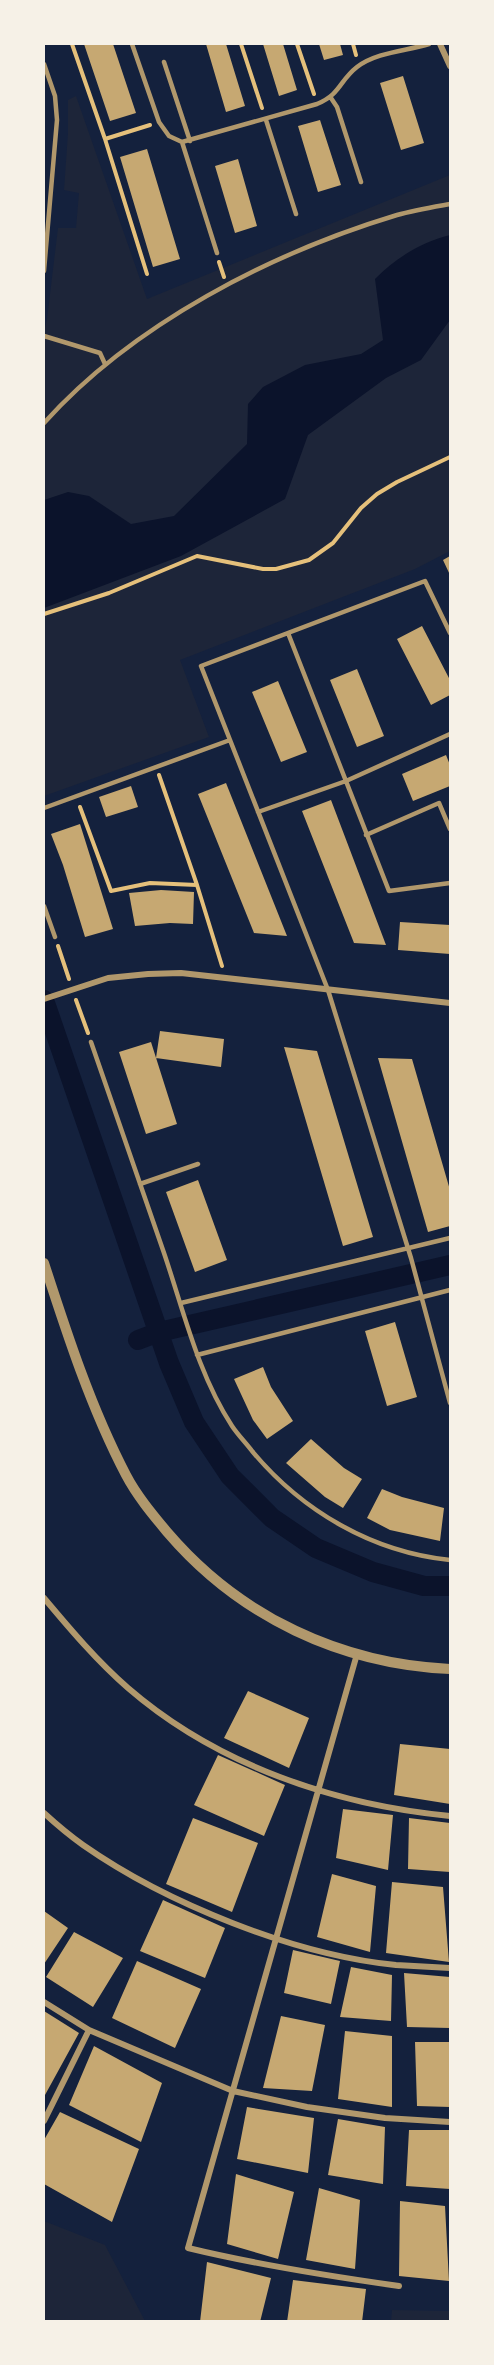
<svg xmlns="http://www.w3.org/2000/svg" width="494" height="2365" viewBox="0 0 494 2365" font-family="Lato,sans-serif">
	<rect width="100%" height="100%" fill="#14213d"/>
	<path fill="#1d2539" d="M76 96 147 299 450 175V551L415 569 180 660 209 737 44 796V331L47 319 58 228H76L79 193 64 190 68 133V100Z
		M44 2221 105 2245 145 2321H44Z
		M392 2310 450 2311V2321H391Z"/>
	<path fill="#0b132b" d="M450 235V320L421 360 386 378 308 435 285 499 181 556 44 608V500L68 492 89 496 131 524 174 516 247 444 248 404 263 387 305 365 361 354 383 340 375 279C396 258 421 242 450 235Z"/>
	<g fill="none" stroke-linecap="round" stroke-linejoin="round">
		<path stroke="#0b132b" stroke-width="20" d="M44 1000 169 1363 194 1422 230 1476 272 1518 316 1548 373 1572 424 1586H450
			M138 1340 159 1332 450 1265"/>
	</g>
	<path fill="#c6a872" d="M84 44H113L136 113 110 121Z
		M206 44H226L245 106 226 112Z
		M263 44H283L297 90 279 96Z
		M319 44H340L343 55 324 60Z
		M403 76 424 143 401 150 380 83Z
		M320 120 341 185 318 192 298 126Z
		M147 149 180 259 153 267 120 157Z
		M238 159 257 226 235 233 215 166Z
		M450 556V575L443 560Z
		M422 626 450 680V695L431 705 397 639Z
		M357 669 384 736 357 747 330 680Z
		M278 681 307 752 281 762 252 692Z
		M446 755 450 765V786L413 801 402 774Z
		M226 783 287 936 254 933 198 794Z
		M131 786 138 807 106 817 99 797Z
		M331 800 386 945 354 943 302 811Z
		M80 824 113 929 85 937 63 865 51 834Z
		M161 890 194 892 193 924 170 923 135 926 129 893Z
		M400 922 450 925V954L398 950Z
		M160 1031 224 1039 221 1067 156 1058Z
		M151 1042 177 1124 146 1134 119 1052Z
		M284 1047 317 1051 373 1237 343 1246Z
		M378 1058 412 1059 450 1190V1226L428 1232Z
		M198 1180 227 1260 195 1272 166 1192Z
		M395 1322 417 1397 387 1406 365 1331Z
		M263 1367 271 1387 293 1421 267 1439 253 1420 234 1379Z
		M311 1439 344 1468 362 1479 343 1508 325 1497 286 1463Z
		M382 1489 402 1497 444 1508 440 1541 390 1530 367 1518Z
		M248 1691 309 1718 289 1768 224 1738Z
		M400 1744 450 1749V1804L394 1795Z
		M218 1755 285 1785 264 1836 194 1805Z
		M343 1809 393 1815 388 1870 336 1858Z
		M193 1818 258 1843 232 1912 166 1884Z
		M409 1818 450 1823V1872L408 1869Z
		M332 1874 376 1886 370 1952 317 1937Z
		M392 1882 443 1887 449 1962 386 1953Z
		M163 1900 225 1928 205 1978 140 1951Z
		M44 1911 68 1928 44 1964Z
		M74 1932 123 1958 93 2007 46 1977Z
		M293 1950 340 1961 331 2004 284 1993Z
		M137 1961 201 1989 175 2048 112 2018Z
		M351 1967 392 1975 391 2021 340 2017Z
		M404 1973 450 1977V2028L407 2027Z
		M44 2011 79 2033 45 2095 44 2094Z
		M281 2016 325 2025 312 2091 263 2088Z
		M345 2031 392 2036V2107L338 2099Z
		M415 2042H450V2107L417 2106Z
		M94 2046 162 2083 141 2142 69 2105Z
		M247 2107 314 2118 308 2173 237 2159Z
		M60 2112 139 2149 112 2222 44 2184V2140Z
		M338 2119 385 2127 383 2184 328 2175Z
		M409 2130H449L450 2189 406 2186Z
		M236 2174 294 2192 278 2259 227 2244Z
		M319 2188 360 2200 355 2269 306 2260Z
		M400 2201 445 2206 449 2281 399 2276Z
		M207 2262 271 2278 260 2322H200Z
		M293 2280 366 2289 362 2322H287Z"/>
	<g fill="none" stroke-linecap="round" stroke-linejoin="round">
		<path stroke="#e5c07b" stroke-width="4" d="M72 44 105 139 147 274
			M241 44 262 108
			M297 44 314 94
			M353 44 356 55
			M105 139 150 125
			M219 262 224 277
			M44 614 109 593 197 556 263 569H276L309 560 333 543 361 508 377 494 397 482 450 457
			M159 775 197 885
			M80 807 111 891 150 883 197 885 222 966
			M58 946 69 979
			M76 1000 88 1033"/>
		<path stroke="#b1986c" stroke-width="4.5" d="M132 44 159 122 169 136 182 142 217 253
			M164 62 190 141
			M44 64 55 96 57 120 44 271
			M331 98 337 107 361 182
			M266 120 296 214
			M182 142 317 104C341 94 339 81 357 67 377 52 406 51 429 44
			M44 336 100 353 105 364
			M44 423C133 324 271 253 397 215 414 210 433 207 450 204
			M288 633 389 891 450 883
			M450 633 425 581 201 666 328 990 411 1258 450 1403
			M44 808 230 740
			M258 812 346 781 450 734
			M366 835 439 803 450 829
			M44 906 55 937
			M91 1042C115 1113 140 1183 164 1253 184 1312 198 1374 232 1426 238 1435 246 1443 252 1451 302 1511 372 1552 450 1560
			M140 1184 198 1164
			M181 1303 450 1238
			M197 1355 450 1290"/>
		<path stroke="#b1986c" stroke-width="6" d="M440 44 450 66
			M44 999 108 978 148 974 181 973 450 1003
			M44 1598C70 1629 97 1661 128 1688 217 1765 335 1805 450 1816
			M357 1654 188 2248C258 2265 328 2276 399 2286
			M44 1813C56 1824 69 1835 83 1845 166 1903 294 1955 396 1965 414 1966 432 1967 450 1968
			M44 2002 89 2030 233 2091 307 2107 385 2118 450 2122
			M44 2121 89 2030"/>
		<path stroke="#b1986c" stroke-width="10" d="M44 1263C67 1334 91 1408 126 1475 137 1496 153 1515 168 1533 240 1617 341 1664 450 1669"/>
	</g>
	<rect width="494" height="2365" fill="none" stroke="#f6f1e7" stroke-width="90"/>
</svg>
